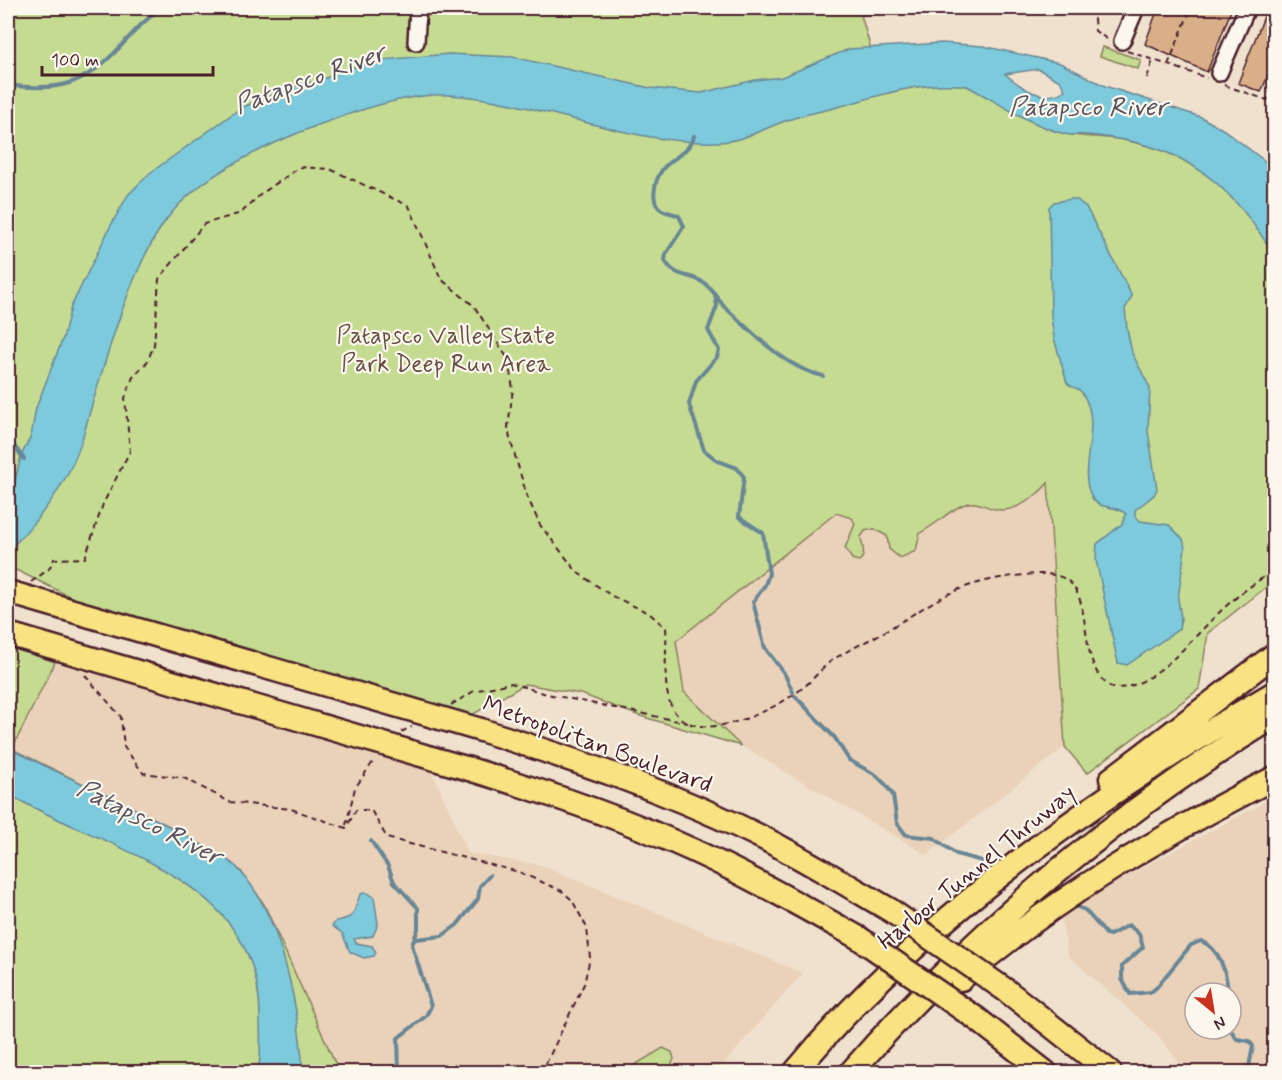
<svg xmlns="http://www.w3.org/2000/svg" width="1282" height="1080" viewBox="0 0 1282 1080" font-family="Mynerve,sans-serif">
	<rect width="100%" height="100%" fill="#f0e1ce"/>
	<filter id="ink" filterUnits="userSpaceOnUse"><feTurbulence type="fractalNoise" baseFrequency=".0167" numOctaves="2"/><feDisplacementMap in="SourceGraphic" scale="12" xChannelSelector="R" yChannelSelector="G"/><feConvolveMatrix kernelMatrix="1 2 1 2 8 2 1 2 1" color-interpolation-filters="sRGB"/></filter>
	<g filter="url(#ink)">
		<path fill="#e9d2b9" fill-rule="evenodd" d="M1046 460 1065 747 927 855 741 746 684 692 675 642 892 468Z
			M55 662 351 749 431 769 468 853 541 865 803 973 717 1072H334L337 1066 264 904 240 870 168 825 12 749Z
			M1274 797V1072H1186L1158 1035 1068 956 1060 912ZM1195 993H1231V1029H1195Z"/>
		<path fill="#c5db91" stroke="#887d5e" stroke-width="1.5" d="M8 8H953L861 15 884 94C909 88 940 79 966 86 983 90 999 103 1014 112 1026 120 1042 126 1055 131 1076 138 1101 136 1123 140 1196 153 1238 194 1274 255V581L1208 633 1199 689 1087 773 1065 747 1048 483C1036 497 1014 514 995 509 985 507 978 501 968 503 950 508 937 525 920 533L916 551 900 558 889 549 887 536 874 529 865 531 861 537C862 546 867 555 859 561L852 559 845 548 855 524 852 518 836 513 676 641 684 692 741 746 637 715 581 694 525 684 472 715 79 601 8 566Z
			M1103 47 1141 60 1138 69 1100 56Z
			M8 646 55 662 12 749 167 825 240 870 264 904 337 1067 334 1072H8Z
			M663 1048 672 1052 674 1059 668 1072H623Z"/>
		<path fill="#7dcadc" stroke="#698695" stroke-width="1.5" fill-rule="evenodd" d="M942 43 983 46 1060 63 1105 86 1201 117 1224 130 1274 168V255C1237 194 1196 153 1124 140 1112 138 1100 136 1088 135 1080 134 1072 136 1065 134 1030 125 999 103 967 86 924 80 882 95 841 106 824 111 805 114 788 120 764 128 745 141 719 142 622 145 540 100 448 95 401 92 320 123 277 142 236 161 190 185 164 223 131 270 109 349 92 405 86 424 82 445 73 463 58 496 33 526 8 551V497L15 481 21 456 31 436 36 408 63 338 71 307 111 225 128 195 150 173 241 108 287 88 321 80 350 68 382 60 449 54 513 57 650 88 701 93 755 80 782 77 849 49ZM1038 69 1060 81 1065 90C1044 105 1021 87 1005 74Z
			M1072 199 1077 200 1086 207 1132 296 1125 309 1127 329 1132 353 1150 388 1148 431 1157 489 1154 495 1135 510V516L1140 521 1169 525 1183 539 1185 548 1178 599 1181 618 1179 629 1127 665 1118 663 1096 560 1097 544 1122 524 1126 514C1118 505 1100 510 1093 499 1074 471 1105 425 1082 393 1079 387 1072 389 1067 383L1054 338 1051 317 1049 207 1054 202Z
			M8 747C69 780 135 805 195 841 209 849 229 858 240 871 283 918 299 1011 303 1072H258C262 1055 260 1036 260 1018 261 876 106 851 8 794Z
			M365 892 374 897 378 924 373 936 354 939 356 943 372 946 376 952 374 956 364 958 350 952 342 933 332 926 336 921C358 917 352 913 360 895Z"/>
		<g fill="none" stroke-linecap="round" stroke-linejoin="round">
			<path stroke="#698695" stroke-width="4" d="M8 85C59 92 85 85 121 46 134 32 146 18 162 8
				M694 136C688 155 672 156 662 170 655 180 649 203 662 210 667 213 674 213 679 216L684 226 666 254 665 261C676 279 690 273 704 283 714 290 720 303 729 311 756 336 786 368 823 376
				M715 295 717 306 708 330 719 350 717 357 696 381 689 404 704 450 718 461 737 468 744 477 739 517 763 533 769 574 765 585 753 602 765 648 784 673 793 692
				M8 438 24 459
				M795 696 835 738 849 760 876 775 886 785 893 795 897 823 906 835 934 838 956 854 982 861
				M371 841 388 866 394 882 418 908V929L412 945 431 1006 426 1016 398 1038 399 1072
				M1072 905 1085 910 1106 934 1110 935 1129 925 1139 934 1143 947 1122 966V979L1130 994 1151 992 1156 988 1191 945 1201 941C1220 948 1227 974 1228 993
				M416 939 442 936 457 925 478 899 480 886 490 875
				M1230 1029 1237 1039 1249 1041 1253 1046 1248 1072
				M309 1066 315 1072"/>
		</g>
		<path fill="#d8af89" stroke="#4a1f2b" stroke-width="1.5" d="M1158 8H1232L1207 72 1145 44Z
			M1265 14 1275 18V59L1261 92 1238 83Z"/>
		<g fill="none" stroke-linecap="round" stroke-linejoin="round">
			<defs>
				<path id="minor" d="M1122 41 1136 8
					M416 42 418 8
					M1219 73 1247 8"/>
				<path id="highway" d="M481 730C578 761 676 794 767 840 809 862 849 886 890 910
					M469 769C538 790 606 812 672 841 737 869 798 904 859 938
					M1111 779 1274 655
					M961 979C1056 897 1163 835 1274 778
					M1007 991 1110 1072
					M977 1019 1045 1072
					M795 1072C923 917 1101 793 1274 693
					M851 1072C972 933 1117 813 1274 717"/>
			</defs>
			<use href="#minor" stroke="#4a1f2b" stroke-width="20"/>
			<use href="#highway" stroke="#4a1f2b" stroke-width="27"/>
			<path stroke="#4a1f2b" stroke-width="2" stroke-dasharray="6 4.5" stroke-linecap="butt" d="M1093 8 1095 31 1110 41
				M1127 51 1207 78
				M1168 65 1191 8
				M1147 78 1153 60
				M1224 85 1267 100 1274 80
				M31 582 49 569 54 559 85 558 103 504 130 451 125 398 133 377 147 362 154 345 159 279 204 224 241 213 261 194 300 167 330 169 409 206 441 279 474 306 508 359 513 389 508 427 510 439 527 496 540 525 578 573 612 596 649 613 666 628C668 651 659 697 678 716 706 744 775 709 800 690 814 680 822 666 837 657 854 647 872 639 889 629 937 600 955 584 1013 576 1028 575 1044 572 1058 576 1099 587 1072 667 1113 688 1154 691 1195 634 1223 609 1239 594 1256 582 1274 570
				M85 675 121 717 124 747 143 773 184 778 230 802 291 809 346 828 356 810H371L387 838 519 872 562 891 572 900 587 928 590 958 584 984 542 1072
				M451 705 474 691 511 683 547 694 688 723
				M401 732 412 727
				M346 825 355 788 375 759"/>
			<use href="#minor" stroke="#fbf7ec" stroke-width="15"/>
			<use href="#highway" stroke="#f8e281" stroke-width="22"/>
			<defs>
				<path id="highway-bridge" d="M8 592 481 730
					M8 634 469 769
					M890 910 1007 991
					M859 938 977 1019"/>
			</defs>
			<use href="#highway-bridge" stroke="#4a1f2b" stroke-width="27" stroke-linecap="butt"/>
			<use href="#highway-bridge" stroke="#f8e281" stroke-width="22"/>
		</g>
	</g>
	<g text-anchor="middle" dominant-baseline="central" stroke-width="4.5" stroke-linejoin="round" paint-order="stroke">
		<g font-size="24" fill="#694e44" stroke="#fbf7ec">
			<text x="446" y="336">Patapsco Valley State<tspan x="446" dy="28">Park Deep Run Area</tspan></text>
		</g>
		<g font-size="24" fill="#4a1f2b" stroke="#fbf7ec">
			<text transform="translate(597 745) rotate(20)">Metropolitan Boulevard</text>
			<text transform="translate(977 868) rotate(-39)">Harbor Tunnel Thruway</text>
		</g>
		<g font-size="26" font-style="italic" fill="#595260" stroke="#fbf7ec">
			<text transform="translate(310 80) rotate(-20)">Patapsco River</text>
			<text x="1088" y="108">Patapsco River</text>
			<text transform="translate(149 823) rotate(27)">Patapsco River</text>
		</g>
	</g>
	<rect width="1282" height="1080" fill="none" stroke="#fbf7ec" stroke-width="30"/>
	<rect x="15" y="15" width="1252" height="1050" fill="none" stroke="#4a1f2b" stroke-width="2" filter="url(#ink)"/>
	<g transform="translate(1213 1011) rotate(150)"><circle r="28" fill="#fbf7ec" stroke="#b4a19f" stroke-width="1.5"/>
	<path d="M0-4.5L10 22L0 15L-10 22Z" fill="#c8321e"/>
	<text y="-9" font-size="16" font-weight="bold" text-anchor="middle" fill="#4a1f2b">N</text>
	</g>
	<path d="M42 66v9h171v-9" fill="none" stroke="#4a1f2b" stroke-width="3"/>
	<text x="51" y="66" font-size="18" fill="#4a1f2b" stroke="#fbf7ec" stroke-width="4.5" paint-order="stroke">100 m</text>
</svg>
